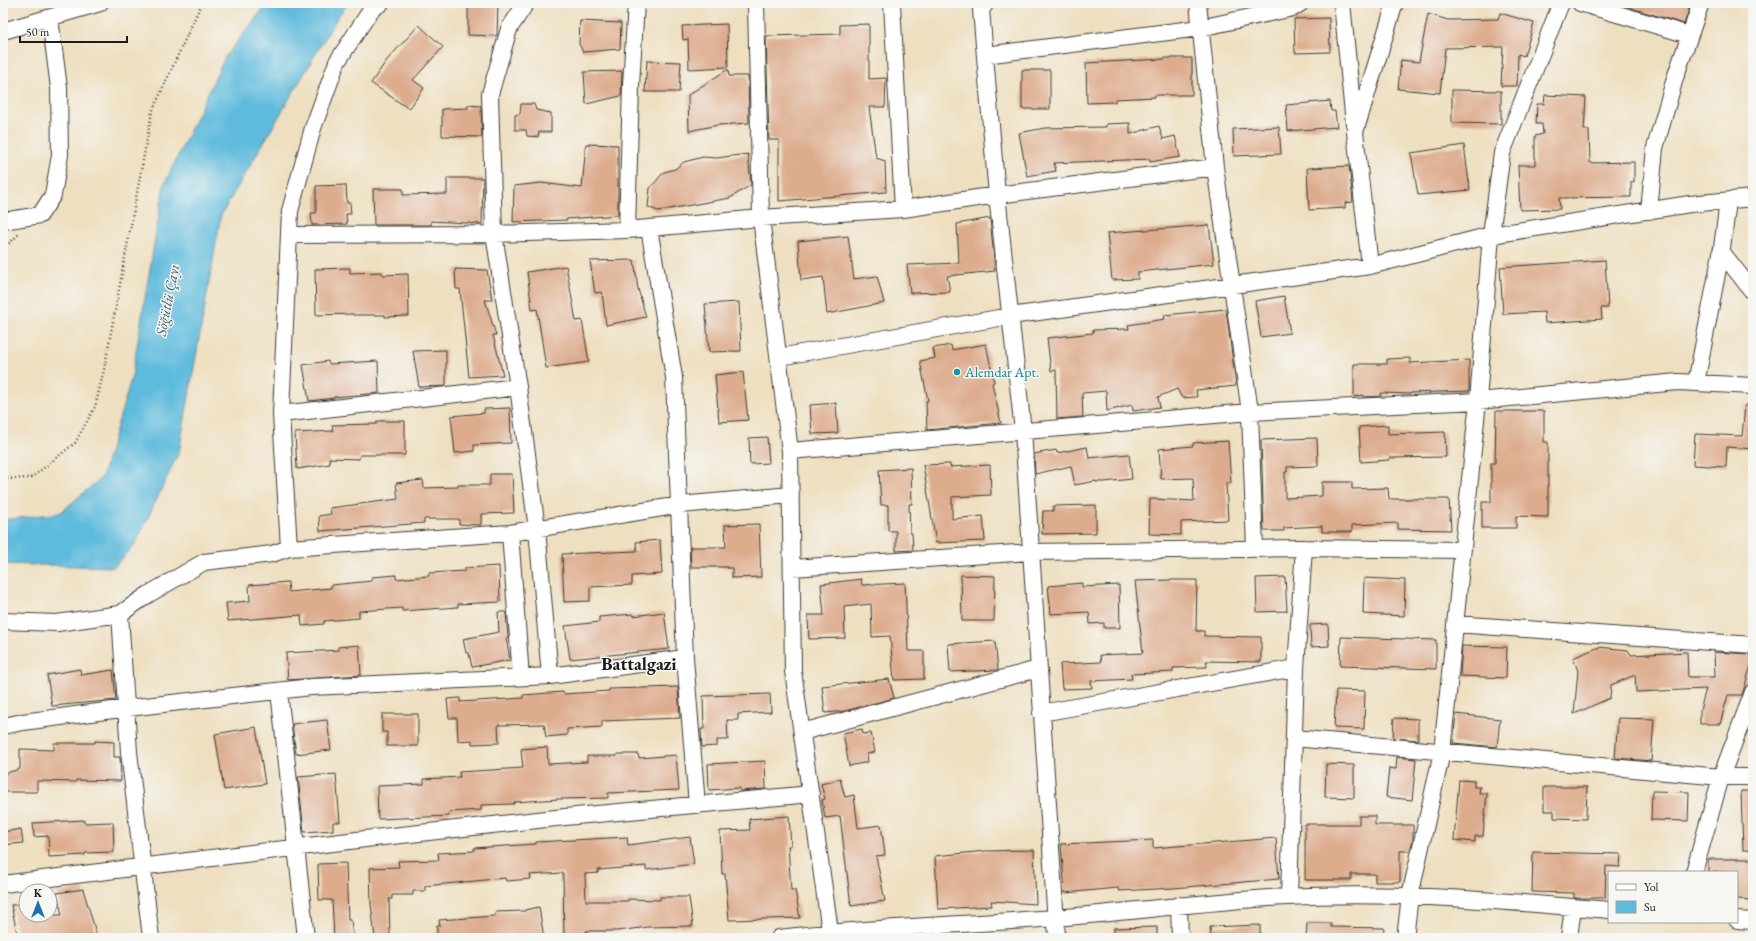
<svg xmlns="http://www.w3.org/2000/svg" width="1756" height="941" viewBox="0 0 1756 941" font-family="'EB Garamond',serif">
	<rect width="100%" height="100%" fill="#f6f6f2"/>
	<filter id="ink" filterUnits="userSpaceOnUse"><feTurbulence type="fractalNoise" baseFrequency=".025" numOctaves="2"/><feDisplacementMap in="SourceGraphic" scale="8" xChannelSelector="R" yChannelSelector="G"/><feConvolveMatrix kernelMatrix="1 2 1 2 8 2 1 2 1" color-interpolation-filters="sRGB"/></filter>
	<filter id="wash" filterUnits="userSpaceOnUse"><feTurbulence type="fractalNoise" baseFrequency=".012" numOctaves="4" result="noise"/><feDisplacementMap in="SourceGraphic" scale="16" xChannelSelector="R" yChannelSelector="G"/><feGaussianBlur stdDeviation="0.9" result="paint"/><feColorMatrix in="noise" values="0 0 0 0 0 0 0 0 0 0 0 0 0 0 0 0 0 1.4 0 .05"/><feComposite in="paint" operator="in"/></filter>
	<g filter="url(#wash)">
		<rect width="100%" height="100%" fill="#eedfc0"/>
		<path fill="#5fbbdd" stroke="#3e6c7c" d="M268 3H349L338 16 221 215 179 452 136 543 114 567 3 564V520L60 513 102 477 132 376 164 185 225 57Z"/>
		<g id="blocks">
			<path fill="#ddac8d" d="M468 3H498L497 36 468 35Z
				M1615 3H1691L1684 24Z
				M1500 13 1534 23 1524 56 1518 54 1517 86H1501L1503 47 1445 48 1440 93 1398 89 1401 60 1419 62 1428 14 1448 20 1498 19Z
				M1329 18 1330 52 1295 53 1294 19Z
				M580 21 621 23 620 49 583 52 579 44Z
				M727 24 728 67 689 69 688 39 683 40 682 26Z
				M869 24V79L886 78 885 107H869L876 158 885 161 886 192 779 201V140H769L766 36 840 34V25Z
				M419 25 443 47 413 80 424 88 409 109 371 83 387 60Z
				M1164 58H1192V95H1155V97L1115 99V102L1087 103 1086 63 1164 59Z
				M647 61 681 62 679 92H645Z
				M728 69 729 76H748L749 123 718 125 689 131 688 95Z
				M1022 70H1050V109H1022Z
				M622 71 621 96 586 104 584 72Z
				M1452 90 1501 91V124L1452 123Z
				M1545 95 1586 97 1584 130H1589L1590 163 1634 162V182H1631V197L1559 198 1560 209 1520 210 1518 165H1535V136L1543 134 1542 124H1536L1537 104H1544Z
				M1330 101 1331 111H1335L1337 127 1288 131 1286 105Z
				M521 104H534L536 110 551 113V132H539L538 137 527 136 526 130H515V115L520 114Z
				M468 105 481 106 482 137 442 136V109L468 108Z
				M1130 123V134L1159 126 1163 139 1175 136 1180 157 1150 162V159L1054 163 1056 171 1027 176 1019 133 1045 128 1106 127V124Z
				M1279 127 1281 154 1234 156 1233 129Z
				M586 144 618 145V215L567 219V220L513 222 514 186 541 183 582 188Z
				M1464 145 1470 190 1418 195 1411 153Z
				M748 154 751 185 730 198 658 211 648 207 650 188 664 172 675 169 684 162 703 157 716 158Z
				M1349 166 1353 202 1345 203V208L1309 210 1307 168Z
				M447 178H483L482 224 431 221V225H374L373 189H403V195L447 194Z
				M346 185 347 203H350L351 214H346L347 224 312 225 311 213H316V186Z
				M990 218 995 271 947 276 950 292 910 293 907 265 959 263 957 224Z
				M1209 225 1214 264 1138 272V279L1112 280 1107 233Z
				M848 236 854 279 877 276 884 303 827 314 823 277 801 280 798 241Z
				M634 260 638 289 646 317 606 325 602 292 595 293 590 261Z
				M1605 260 1608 308H1601L1602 319 1545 323 1544 312 1503 314 1500 267Z
				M566 266 576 321 582 320 589 362 546 368 537 309 532 310 527 272Z
				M350 268V273L382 272V275L408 274 409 316 385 317V315H353V314L316 315 315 269Z
				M455 269 487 270 492 300H485L496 335H493L503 375 469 377 460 289H456Z
				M1284 296 1290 333 1261 337 1255 301Z
				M739 302 741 351 709 352 705 304Z
				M1226 309 1236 386 1196 390 1197 397 1182 398 1177 389 1158 397 1160 407 1133 411 1132 405 1107 411 1106 391 1082 393 1083 417 1057 419 1056 370 1051 371 1047 338 1093 333V330L1129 329 1128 325 1165 319 1164 315Z
				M986 344 994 382 992 383 1001 423 927 430 926 401H928L920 361 935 358 933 348 951 345 952 350Z
				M446 350V386L419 387 413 351Z
				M1410 358V363L1469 360V391L1411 393V394L1381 393V396L1363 397V395L1354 397V364H1387V359Z
				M328 361 329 364 378 361 379 393 334 397V398L309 401 303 365Z
				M743 372 748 420 719 422 715 375Z
				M836 403 838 433 812 434 810 405Z
				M1745 405H1753V449L1727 447 1726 467 1693 465 1695 434 1742 436Z
				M510 408 511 443 474 445V451L455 453 451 416 484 413V409Z
				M1496 411H1544V442H1548V517L1516 516V528H1482V502H1491V463H1495Z
				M377 421H405V455H360L359 459 329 458 330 464 297 469 295 433 333 431 332 425 377 424Z
				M1388 425V434L1445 432 1446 457 1389 458V460L1361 462 1359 427Z
				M767 437 769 463 750 464 749 438Z
				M1317 438 1318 466 1287 467V472H1285V498L1322 496V482H1352V489L1388 488 1389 499H1449L1451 530 1398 529V523L1352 525V532H1322V526L1284 528V531H1264L1261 440Z
				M1228 441 1231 483H1226L1228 520 1181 522V535L1149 534 1150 499 1194 501 1193 478 1161 479 1159 449 1193 446V443Z
				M1087 447 1089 458 1129 454 1132 479 1104 482H1096V481L1075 485 1071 466 1035 474 1034 454 1056 450 1057 453Z
				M950 464V467L990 465 991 495 952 497V519L983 516 985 541 936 543 923 465Z
				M911 468 912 504H909L910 533H912L913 550 896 551V531H888V505H881L879 470Z
				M490 474H512L514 513 481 514V525L459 524V519H424V523L320 531 319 516 331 514 330 508 398 499 396 483 423 480 424 488 458 487V485H490Z
				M1096 505V533L1042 534 1043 511H1053V506Z
				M759 524 761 577 732 578V568H727V567H691L690 547H726L725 525Z
				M660 540 662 574 632 576V585L590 587V601L564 602 562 554 637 551 636 542Z
				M499 566 500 602 458 604V607L402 611V608L359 611V618L324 621V624L302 626 301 615 228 621 226 603 250 601 249 585 288 582 289 592 331 588V585L372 581V577L396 575V579L429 576V573L465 571V568Z
				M961 575 995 576 994 621H962Z
				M1285 577 1287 611 1257 612 1256 578Z
				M1364 578 1405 580 1404 616 1363 614Z
				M861 579 862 585 905 583 908 651H924V679L894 680 890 636 872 637 871 604 844 607 845 638 809 639 808 615H824L821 584Z
				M1169 580H1197L1196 631H1204V636L1261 637V662L1206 661 1207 667 1173 668V672L1131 674 1132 679 1091 681 1092 688 1062 689 1060 664 1101 662 1100 655 1143 653 1135 581Z
				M1082 583V587L1119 585 1120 628H1104V623L1090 624 1089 612 1051 614 1048 586Z
				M498 612H506L508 638H506L510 660 472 667 469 653H466L463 639 499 632Z
				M664 612 669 649 570 659 565 626 599 622V617L633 614V616Z
				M1328 624 1329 646 1311 647 1310 625Z
				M1341 637 1436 640V669L1340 666Z
				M995 641 998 670 950 672 948 644Z
				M359 645 361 675 288 680 286 653 338 650V647Z
				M1462 646 1507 647 1506 678 1460 676Z
				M1599 647 1628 650 1631 655 1687 652 1688 677H1715L1714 652 1753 654V659L1742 695H1728L1720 724H1700V710L1706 689 1636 692 1635 675 1611 685 1610 698 1574 714 1578 671 1573 658Z
				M80 669 81 675 113 670 116 700 52 706 47 675Z
				M889 679 894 698 845 711 825 713 822 686Z
				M678 687 680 718 602 721V727L567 729V735L546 737 544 724 498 725 499 743 472 744V740L458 741 457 718H449L447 699 460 698V702L509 699 523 698V695L563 692 564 694 609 691V689Z
				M1336 690 1365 691 1364 729 1334 728Z
				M770 694 771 712 738 714V720H727L728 740H717V746L702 747 701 729H704L703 696Z
				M382 714H418V746H387V732H382Z
				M1456 714 1500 719 1497 747 1453 743Z
				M1394 718 1418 719V740L1393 738Z
				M1618 718 1654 719 1651 761 1615 758Z
				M327 720 331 750 296 754 292 724Z
				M256 727 265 784 224 790 215 734Z
				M862 729 863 734 871 733 875 752 867 754 868 762 849 766 843 733Z
				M95 741 114 742V757H120L121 781 76 780V782L37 781V792H3V774L20 769V749L54 750V743H95Z
				M547 747 548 764 587 762V756H617V754H638L639 758 676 755 679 790 608 793V798L559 799 514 802V804L481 805V810L449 812V816L378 819 377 786 424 784V779L460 777 459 772 523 768 521 749Z
				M1397 757 1416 759 1412 800 1386 797 1389 768 1396 769Z
				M765 761 766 789 740 791V788L709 790 708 764Z
				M1326 764 1354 765V798L1325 797Z
				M336 774 340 822H333V830L304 832 298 777Z
				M840 779 845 797 854 795 858 828 881 825 885 855 876 856 885 901 851 906 840 816 825 818 822 800 825 799 821 784Z
				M1459 780 1474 781V787H1480L1479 793H1487L1483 836H1475V842L1454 840Z
				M1544 787H1587L1586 819 1554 818V811H1544Z
				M1652 791 1689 792 1688 821 1651 820Z
				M1741 791H1753V850H1743Z
				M789 816 791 846H788L791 890H795L800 918 729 920 725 874H722L720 831 750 830 749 819Z
				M1359 816H1375V825H1413V840L1410 851H1400V882H1375V874H1351V880H1305V824H1359Z
				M84 820V823L113 822 114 852 85 853V855L49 857 48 836 34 837 33 823Z
				M21 829 23 843 3 845V832Z
				M627 837 628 845 690 837 694 864 646 870V866L598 870V873L585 874 586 901H628V899L660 900V897H689L693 926 648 927 617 931H586V938H564L563 873 530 875 531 879 506 881 505 878 425 886V891H413V895H392V899H389L390 938H375L371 904 370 868 399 867 398 861 439 860 438 853 474 851V848L536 844V842Z
				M1276 838 1279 879 1174 888 1119 891 1118 888 1065 893 1061 844 1153 840V848Z
				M1034 850 1036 904 991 901 992 906 938 909 935 856 985 851Z
				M1533 852 1621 854 1620 867 1606 866 1605 898H1574V893L1532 892Z
				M1708 859H1753V900L1737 899V872H1708Z
				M346 863 348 920H351L353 938H334L332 900H319L318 864Z
				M83 889 97 936 85 938H18L11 905 26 904V915H62L57 893Z
				M539 907 544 938H437V926H440L439 920 495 916V912L525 911V910Z
				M1307 923H1331V927L1384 928 1383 938H1306Z
				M1260 925V938H1211L1210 927Z
				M1157 927V938H1114V928Z"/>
		</g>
	</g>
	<g filter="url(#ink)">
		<use href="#blocks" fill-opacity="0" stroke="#3c3935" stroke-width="1"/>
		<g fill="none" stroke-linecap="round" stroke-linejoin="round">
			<defs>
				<path id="street" d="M526 3 509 29 490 94 494 234 518 387 537 529 550 676
					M756 3 761 218 790 451 793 671 831 938
					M892 3 903 209
					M986 3 981 10 997 195 1023 431 1057 938
					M1198 3 1215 167 1250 412 1255 549
					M1342 3 1354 124
					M1580 3 1689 35
					M3 31 100 3
					M985 55 1200 28 1293 8 1301 3
					M1649 211 1655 148 1675 78 1701 3
					M3 221 40 215 53 195 60 155 59 88 50 18
					M649 228 674 377 685 658 697 805
					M627 230 631 85 636 3
					M290 235 494 234 627 230 761 218 903 209 997 195 1215 167
					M1721 251 1753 292
					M1370 266 1355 132 1395 3
					M779 357 1010 316 1370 266 1491 235 1690 204 1753 198
					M1696 383 1722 248 1728 201
					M281 414 518 387
					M790 451 1250 412 1478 401 1678 382 1753 386
					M510 533 521 677
					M289 548 281 414 290 211 313 128 337 62 371 10 381 3
					M792 568 1031 552 1304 548 1463 550
					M120 614 129 752 151 938
					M3 621 57 623 120 614 149 594 204 562 272 554 289 548 510 533 680 505 791 495
					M1455 624 1753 645
					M279 691 306 938
					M1041 713 1296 668
					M3 726 23 722 128 708 311 687 550 676 685 658
					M802 732 1038 669
					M1294 738 1721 777H1753
					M1694 872 1721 777 1753 692
					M3 884 365 839 565 817 811 794
					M1289 897 1296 668 1304 548
					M1179 905 1180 938
					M1737 920 1753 921
					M779 938C870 927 962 925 1054 918 1132 912 1209 901 1287 897 1394 891 1502 901 1609 910
					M1405 938 1410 896 1442 752 1478 401 1491 235 1502 153 1561 3
					M1569 938 1573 907"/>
			</defs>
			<use href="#street" stroke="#3c3935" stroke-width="18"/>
			<path stroke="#3c3935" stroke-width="2.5" stroke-dasharray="1 3" stroke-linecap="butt" d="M3 249 19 234
				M3 479 31 478 75 443 95 407 104 370 152 112 199 9 204 3"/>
			<use href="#street" stroke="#fff" stroke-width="16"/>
		</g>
	</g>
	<circle fill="#0f9aa8" stroke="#f6f6f2" stroke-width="1.5" cx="957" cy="372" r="4"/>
	<g text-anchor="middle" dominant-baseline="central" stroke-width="3" stroke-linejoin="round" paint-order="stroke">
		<g font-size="14" fill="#0d838f" stroke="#f6f6f2" text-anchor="start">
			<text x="965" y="372">Alemdar Apt.</text>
		</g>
		<g font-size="15" font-style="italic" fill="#375c69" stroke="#f6f6f2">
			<text transform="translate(167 300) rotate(-79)">Söğütlü Çayı</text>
		</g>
		<g font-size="18" font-weight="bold" fill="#1c1c1c" stroke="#f6f6f2">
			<text x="639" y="663">Battalgazi</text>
		</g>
	</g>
	<rect width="1756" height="941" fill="none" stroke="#f6f6f2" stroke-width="16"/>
	<rect x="1608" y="871" width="130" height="52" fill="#f6f6f2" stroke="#9f9f9c"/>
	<rect x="1616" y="884" width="20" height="6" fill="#ffffff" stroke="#9f9f9c"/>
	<text x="1644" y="891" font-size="12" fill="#1c1c1c">Yol</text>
	<rect x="1616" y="901" width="20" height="12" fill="#5fbbdd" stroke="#9f9f9c"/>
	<text x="1644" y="911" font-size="12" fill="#1c1c1c">Su</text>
	<g transform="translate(38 903)"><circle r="19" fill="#f6f6f2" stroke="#9f9f9c"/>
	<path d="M0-3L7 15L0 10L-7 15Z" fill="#1f6fb2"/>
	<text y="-6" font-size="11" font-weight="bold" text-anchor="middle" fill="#1c1c1c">K</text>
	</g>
	<path d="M20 36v6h107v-6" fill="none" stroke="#1c1c1c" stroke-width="2"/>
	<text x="26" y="36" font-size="12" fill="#1c1c1c" stroke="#f6f6f2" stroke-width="3" paint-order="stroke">50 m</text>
</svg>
